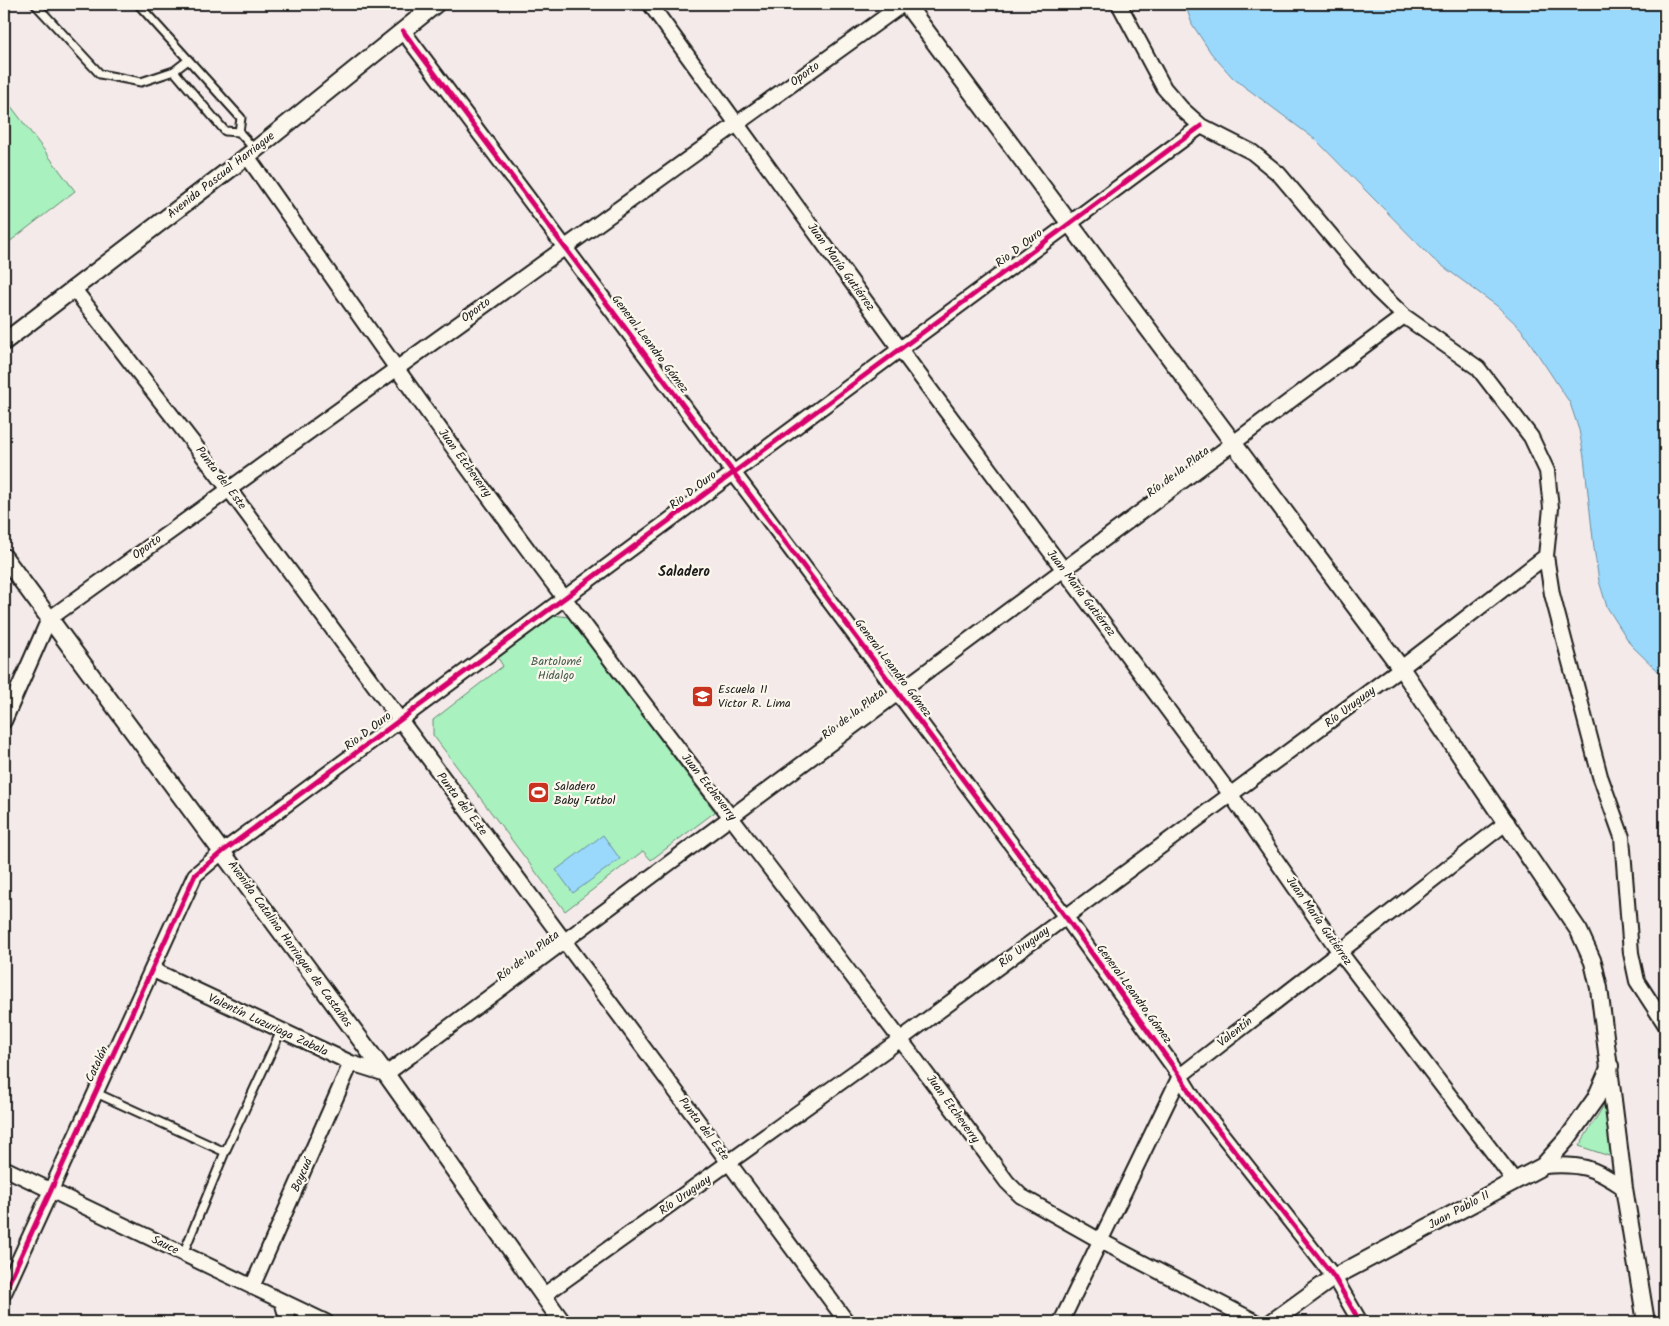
<svg xmlns="http://www.w3.org/2000/svg" width="1669" height="1326" viewBox="0 0 1669 1326" font-family="Kalam,sans-serif">
	<rect width="100%" height="100%" fill="#f4eaea"/>
	<filter id="ink" filterUnits="userSpaceOnUse"><feTurbulence type="fractalNoise" baseFrequency=".02" numOctaves="2"/><feDisplacementMap in="SourceGraphic" scale="10" xChannelSelector="R" yChannelSelector="G"/><feConvolveMatrix kernelMatrix="1 2 1 2 8 2 1 2 1" color-interpolation-filters="sRGB"/></filter>
	<g filter="url(#ink)">
		<path fill="#a9f1be" stroke="#62866d" d="M4 97 75 191 4 246Z
			M554 615 568 617 715 812 651 860 643 851 565 911 433 735V720L503 666 498 658Z
			M1609 1097 1615 1158 1579 1146Z"/>
		<path fill="#9ad9fc" stroke="#688da2" d="M1185 4H1665V678L1631 645 1607 607 1599 581 1594 548 1584 457 1579 430 1570 403 1521 329 1497 306 1433 259 1316 140 1233 78 1211 53 1192 24Z
			M603 835 620 859 573 893 556 870Z"/>
		<g fill="none" stroke-linecap="round" stroke-linejoin="round">
			<defs>
				<path id="service" d="M35 4 100 74 141 82 174 71 187 61
					M138 4 241 118 239 132
					M174 71 225 131 239 132 255 150
					M94 1092 225 1152
					M183 1254 225 1152 281 1031"/>
				<path id="minor" d="M650 4 900 349 1231 795 1339 951 1514 1180
					M1119 4 1164 88 1182 109 1201 126 1252 152 1279 174 1377 290 1404 316 1478 368 1531 437 1547 471 1551 508 1546 556 1552 594 1600 776 1622 837 1631 953 1637 981 1665 1024
					M403 31 1065 916 1180 1076 1194 1099 1334 1277 1360 1322
					M247 156C352 305 455 454 565 599 711 794 862 985 1007 1182L1021 1196 1099 1240 1256 1322
					M73 288 228 488 847 1322
					M4 721 49 619 903 4
					M153 970 351 1063 386 1074 1404 316
					M1543 1166C1580 1163 1594 1167 1624 1188
					M4 1168 326 1322
					M252 1287 351 1063
					M4 1293 195 875 222 852 1201 126
					M544 1295 901 1039 1401 668 1546 556
					M282 1301 288 1322
					M1061 1322 1180 1076 1507 822"/>
				<path id="tertiary" d="M906 4 1401 668 1579 931 1593 962 1599 988 1624 1188 1646 1322
					M4 342 255 150 436 4
					M4 557 386 1074 562 1322
					M1272 1322 1334 1277 1543 1166 1567 1139 1596 1098 1610 1066"/>
			</defs>
			<use href="#service" stroke="#1c1c1c" stroke-width="11"/>
			<use href="#minor" stroke="#1c1c1c" stroke-width="18"/>
			<use href="#tertiary" stroke="#1c1c1c" stroke-width="20"/>
			<use href="#service" stroke="#fbf7ec" stroke-width="7"/>
			<use href="#minor" stroke="#fbf7ec" stroke-width="14"/>
			<use href="#tertiary" stroke="#fbf7ec" stroke-width="16"/>
			<defs>
				<path id="cycleway" d="M403 31 1065 916 1180 1076 1194 1099 1334 1277 1360 1322
					M4 1293 195 875 222 852 1201 126"/>
			</defs>
			<use href="#cycleway" stroke="#fbf7ec" stroke-width="8"/>
			<use href="#cycleway" stroke="#d6006c" stroke-width="5"/>
		</g>
	</g>
	<defs>
		<symbol id="school-square" viewBox="-11 -11 22 22"><rect x="-9" y="-9" width="18" height="18" rx="4" fill="#c8321e" stroke="#fbf7ec"/><path d="M0-5L7-2L0 1L-7-2ZM-4 1L0 2.5L4 1V4Q0 6-4 4Z" fill="#fff"/></symbol>
		<symbol id="stadium-square" viewBox="-11 -11 22 22"><rect x="-9" y="-9" width="18" height="18" rx="4" fill="#c8321e" stroke="#fbf7ec"/><path d="M0-5a6.5 5 0 1 0 0 10a6.5 5 0 1 0 0-10ZM-3.5-1.8h7v3.6h-7Z" fill="#fff"/></symbol>
	</defs>
	<g fill-rule="evenodd">
		<use href="#school-square" x="690" y="684" width="25" height="25"/>
		<use href="#stadium-square" x="526" y="780" width="25" height="25"/>
	</g>
	<g text-anchor="middle" dominant-baseline="central" stroke-width="4.5" stroke-linejoin="round" paint-order="stroke">
		<g font-size="12" fill="#1c1c1c" stroke="#fbf7ec">
			<text transform="translate(805 74) rotate(-36)">Oporto</text>
			<text transform="translate(221 175) rotate(-38)">Avenida Pascual Harriague</text>
			<text transform="translate(1019 248) rotate(-37)">Rio D Ouro</text>
			<text transform="translate(841 267) rotate(54)">Juan María Gutiérrez</text>
			<text transform="translate(476 310) rotate(-36)">Oporto</text>
			<text transform="translate(650 344) rotate(53)">General Leandro Gómez</text>
			<text transform="translate(465 463) rotate(54)">Juan Etcheverry</text>
			<text transform="translate(1178 472) rotate(-37)">Río de la Plata</text>
			<text transform="translate(221 478) rotate(53)">Punta del Este</text>
			<text transform="translate(693 490) rotate(-37)">Rio D Ouro</text>
			<text transform="translate(147 547) rotate(-36)">Oporto</text>
			<text transform="translate(1081 593) rotate(53)">Juan María Gutiérrez</text>
			<text transform="translate(893 668) rotate(53)">General Leandro Gómez</text>
			<text transform="translate(1350 707) rotate(-37)">Río Uruguay</text>
			<text transform="translate(853 714) rotate(-37)">Río de la Plata</text>
			<text transform="translate(368 731) rotate(-37)">Rio D Ouro</text>
			<text transform="translate(709 787) rotate(52)">Juan Etcheverry</text>
			<text transform="translate(462 804) rotate(53)">Punta del Este</text>
			<text transform="translate(1319 921) rotate(55)">Juan María Gutiérrez</text>
			<text transform="translate(290 944) rotate(54)">Avenida Catalina Harriague de Castaños</text>
			<text transform="translate(1024 947) rotate(-37)">Río Uruguay</text>
			<text transform="translate(528 956) rotate(-37)">Río de la Plata</text>
			<text transform="translate(1134 994) rotate(54)">General Leandro Gómez</text>
			<text transform="translate(268 1025) rotate(25)">Valentín Luzuriaga Zabala</text>
			<text transform="translate(1235 1032) rotate(-38)">Valentín</text>
			<text transform="translate(97 1064) rotate(-65)">Catalán</text>
			<text transform="translate(953 1109) rotate(54)">Juan Etcheverry</text>
			<text transform="translate(704 1129) rotate(53)">Punta del Este</text>
			<text transform="translate(302 1175) rotate(-66)">Boycuá</text>
			<text transform="translate(685 1195) rotate(-35)">Río Uruguay</text>
			<text transform="translate(1459 1210) rotate(-28)">Juan Pablo II</text>
			<text transform="translate(165 1245) rotate(26)">Sauce</text>
		</g>
		<g font-size="12" fill="#465c4d" stroke="#fbf7ec">
			<text x="556" y="661">Bartolomé<tspan x="556" dy="14">Hidalgo</tspan></text>
		</g>
		<g font-size="12" fill="#1c1c1c" stroke="#fbf7ec" text-anchor="start">
			<text x="718" y="689">Escuela 11<tspan x="718" dy="14">Victor R. Lima</tspan></text>
			<text x="554" y="786">Saladero<tspan x="554" dy="14">Baby Futbol</tspan></text>
		</g>
		<g font-size="14" font-weight="bold" fill="#1c1c1c" stroke="#fbf7ec">
			<text x="684" y="572">Saladero</text>
		</g>
	</g>
	<rect width="1669" height="1326" fill="none" stroke="#fbf7ec" stroke-width="20"/>
	<rect x="10" y="10" width="1649" height="1306" fill="none" stroke="#1c1c1c" stroke-width="2" filter="url(#ink)"/>
</svg>
